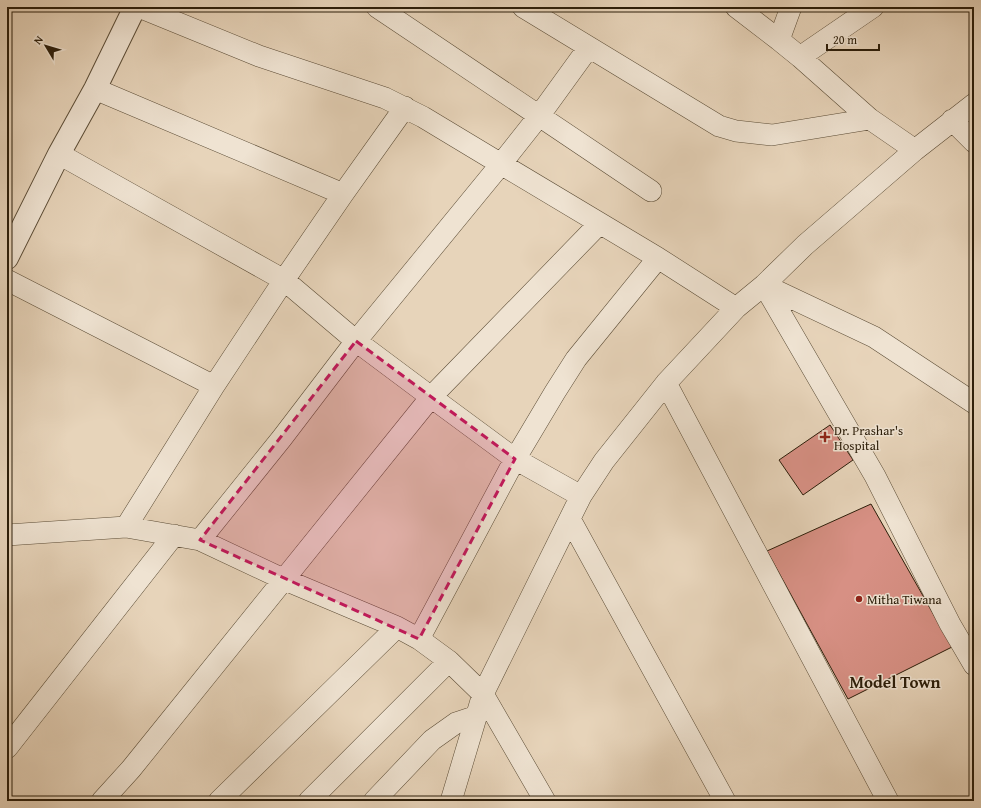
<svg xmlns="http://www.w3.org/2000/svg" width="981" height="808" viewBox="0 0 981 808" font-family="'Gentium Book Plus',serif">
	<rect width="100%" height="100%" fill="#e7d4ba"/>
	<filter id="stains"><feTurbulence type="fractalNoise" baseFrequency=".005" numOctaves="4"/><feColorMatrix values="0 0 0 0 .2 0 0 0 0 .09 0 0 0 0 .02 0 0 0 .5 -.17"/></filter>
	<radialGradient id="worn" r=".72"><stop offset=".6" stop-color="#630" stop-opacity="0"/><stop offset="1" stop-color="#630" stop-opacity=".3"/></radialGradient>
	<path fill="#d79084" stroke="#2c1e0a" d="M830 425 853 460 803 495 779 460Z
		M871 504 952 647 848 699 767 551Z"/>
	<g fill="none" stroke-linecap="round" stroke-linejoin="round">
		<defs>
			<path id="minor" d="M139 7 259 56 385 98 423 117 501 164 539 116 589 47
				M377 7 651 191
				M523 7 719 126 736 131 772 135 870 119
				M736 7 779 40
				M791 7 779 40 800 57
				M873 7 800 57 870 119 915 150
				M95 89 343 194
				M952 120 974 142
				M59 154 284 280 343 194 405 107
				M658 258 736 308
				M7 280 214 386 126 527
				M764 285 875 476 950 624 974 665
				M764 285 874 337 974 403
				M666 383 888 801
				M570 519 725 801
				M7 535 126 527 200 540 283 579 397 627 419 639 449 661 483 694 451 801
				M200 540 282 438 356 341 501 164 658 258 576 359 555 392 515 459 431 397 599 224
				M419 639 515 459 581 496
				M7 748 174 535
				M102 801 131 769 431 397 356 341 284 280 214 386
				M219 801 397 627
				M309 801 449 661
				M374 801 432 740 456 723 477 716
				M545 801 483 694 581 496 604 461 666 383 736 308 764 285 805 245 915 150 974 104"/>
			<path id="tertiary" d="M7 258 59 154 95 89 135 7"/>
		</defs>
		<use href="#minor" stroke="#5b4c36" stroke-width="22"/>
		<use href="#tertiary" stroke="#5b4c36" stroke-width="24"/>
		<use href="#minor" stroke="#efe3d2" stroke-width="21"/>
		<use href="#tertiary" stroke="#efe3d2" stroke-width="22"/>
	</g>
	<path fill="#c2185b" fill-opacity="0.2" stroke="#c2185b" stroke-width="3" stroke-dasharray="8 5" stroke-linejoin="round" d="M356 341 515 459 419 639 200 540Z"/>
	<g fill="#8f2418" stroke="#efe3d2" stroke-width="1.5">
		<path d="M823 431h4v4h4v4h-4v4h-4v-4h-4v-4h4z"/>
		<circle cx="859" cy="599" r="4"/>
	</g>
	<g text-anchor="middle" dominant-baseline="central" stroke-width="3" stroke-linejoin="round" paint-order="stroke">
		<g font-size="13" fill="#2c1e0a" stroke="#efe3d2" text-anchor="start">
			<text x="834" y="430">Dr. Prashar's<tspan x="834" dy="15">Hospital</tspan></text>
			<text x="867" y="599">Mitha Tiwana</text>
		</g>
		<g font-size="17" font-weight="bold" fill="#2c1e0a" stroke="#efe3d2">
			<text x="895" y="681">Model Town</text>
		</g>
	</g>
	<rect width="981" height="808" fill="none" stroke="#e7d4ba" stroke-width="24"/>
	<rect x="8" y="8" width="965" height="792" fill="none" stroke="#2c1e0a" stroke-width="2"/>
	<rect x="12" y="12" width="957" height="784" fill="none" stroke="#2c1e0a"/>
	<g transform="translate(46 46) rotate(308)" stroke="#efe3d2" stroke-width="3" paint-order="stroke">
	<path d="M0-3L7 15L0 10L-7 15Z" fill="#2c1e0a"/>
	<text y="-6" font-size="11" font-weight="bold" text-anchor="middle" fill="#2c1e0a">N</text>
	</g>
	<path d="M827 44v6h52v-6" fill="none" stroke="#2c1e0a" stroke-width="2"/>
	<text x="833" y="44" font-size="12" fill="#2c1e0a" stroke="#efe3d2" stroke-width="3" paint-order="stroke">20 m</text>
	<rect width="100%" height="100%" filter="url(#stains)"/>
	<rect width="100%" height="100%" fill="url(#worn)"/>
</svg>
